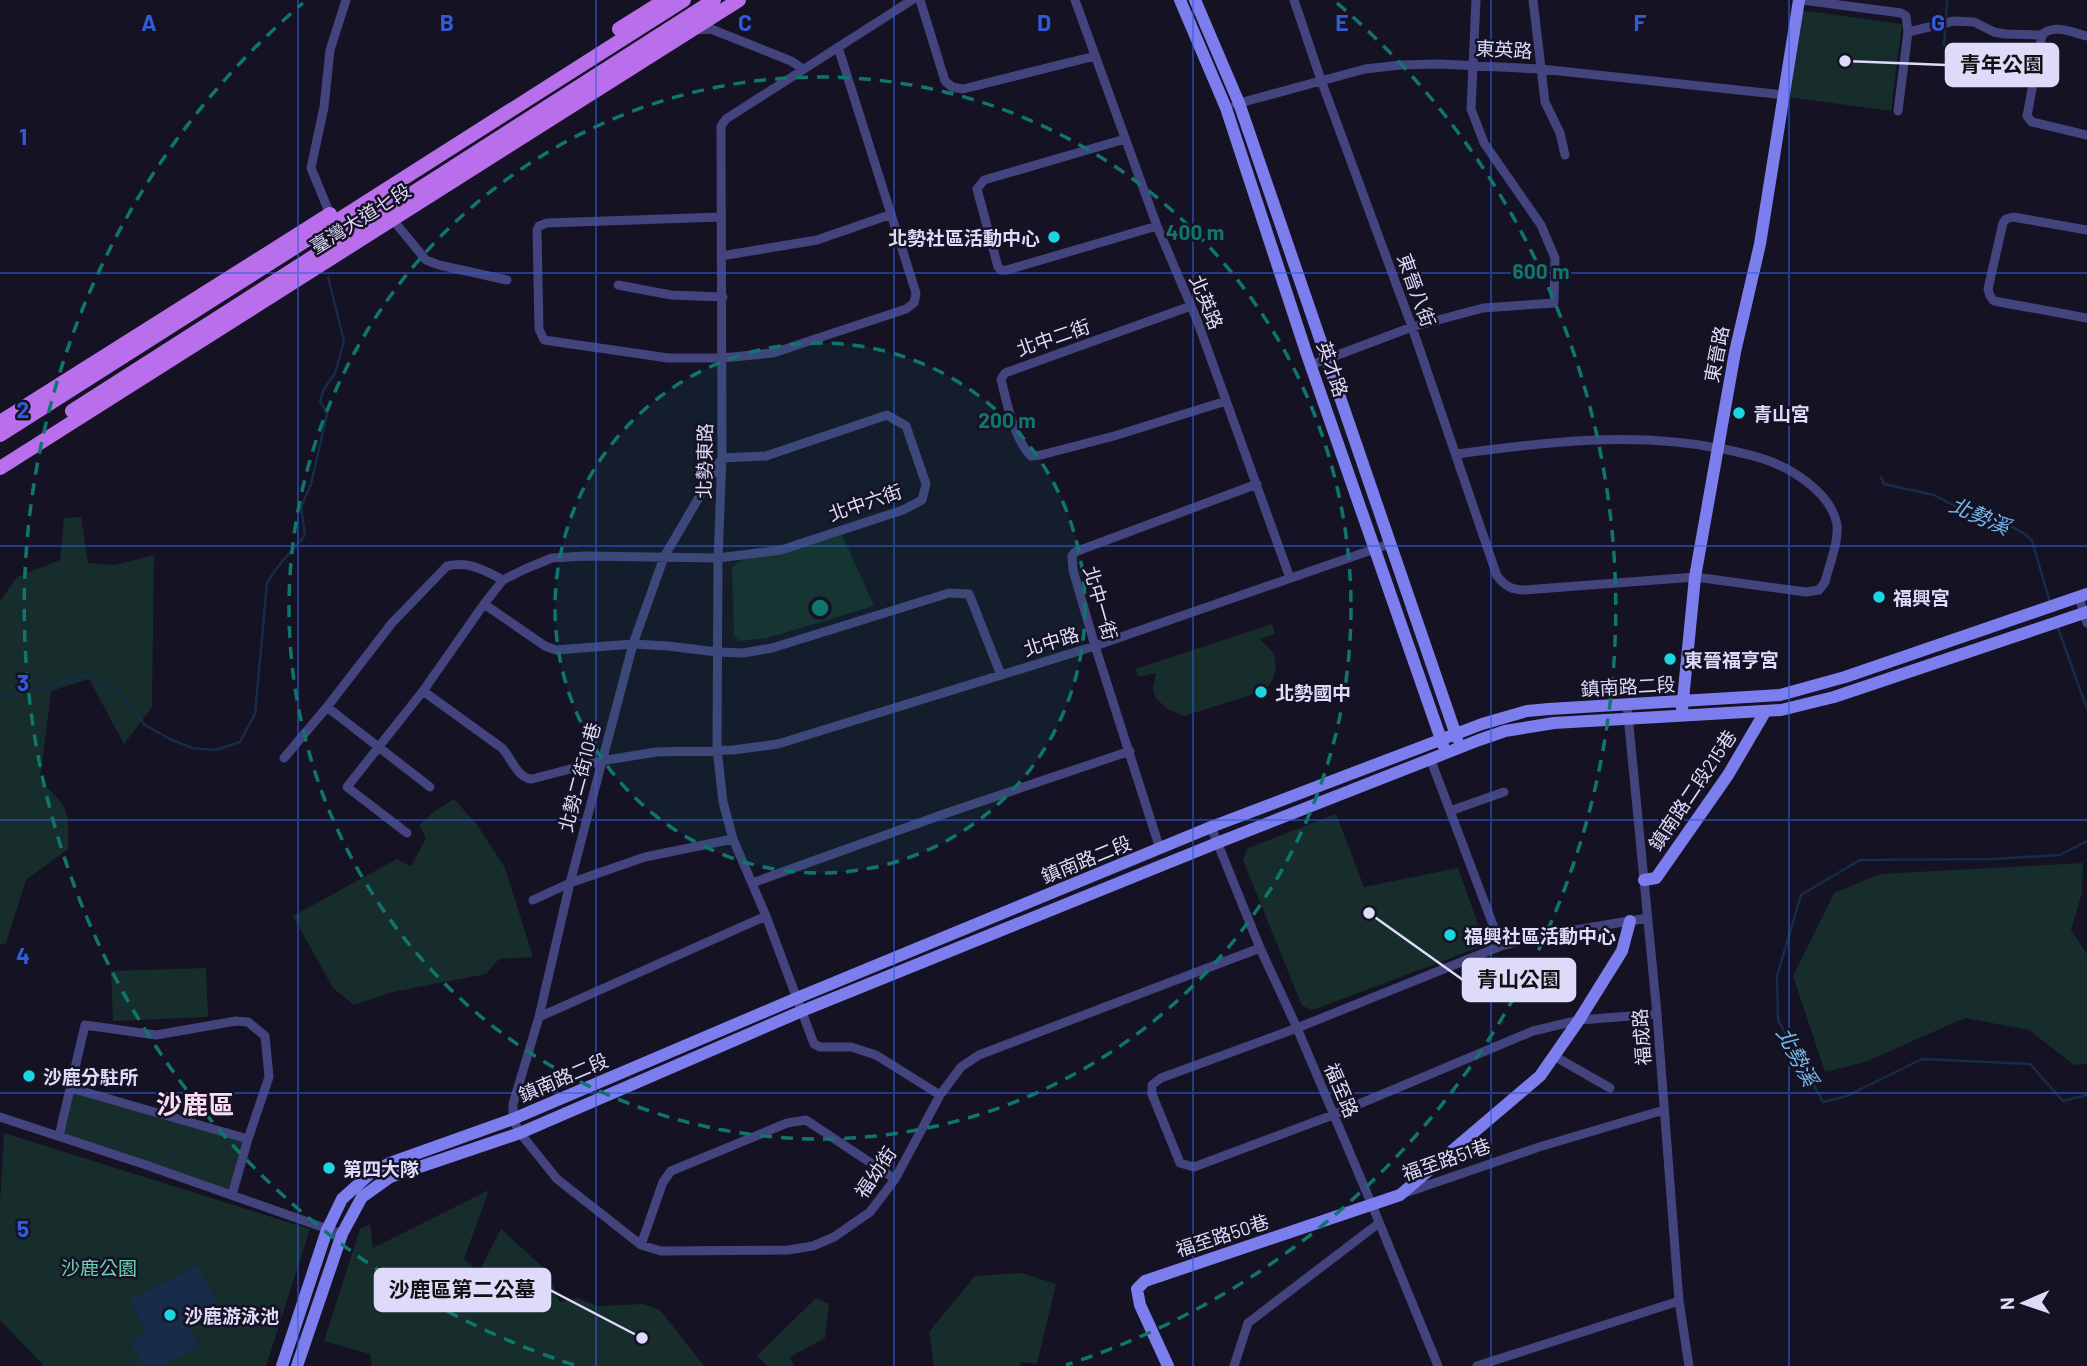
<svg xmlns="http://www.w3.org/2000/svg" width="2087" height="1366" viewBox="0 0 2087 1366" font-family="Barlow,'Noto Sans TC',sans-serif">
	<rect width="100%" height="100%" fill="#151224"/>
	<path fill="#162d2c" d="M1799 10 1902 24 1891 111 1788 97Z
		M81 517 88 563 115 565 154 555 152 707 124 744 89 679 51 691 40 780C69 809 69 808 68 849L26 880 6 943 0 945V601L17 577 60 560 64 518Z
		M842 535 874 606 767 638 739 641 734 635 732 567 743 559 782 553Z
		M1272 624 1275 634 1260 639 1273 652C1279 667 1275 680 1264 691L1184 716 1166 708 1155 697 1153 689 1156 673 1139 677 1135 669Z
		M454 799 478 826 505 868 533 957 499 959 486 974 393 992 354 1005 333 988 293 916 397 859 411 866 426 838 419 825 436 810Z
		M1336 814 1364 887 1458 868 1483 938 1480 947 1313 1010 1302 1006 1243 860 1248 848Z
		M2083 863 2082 893 2071 930 2087 954V1064L2074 1065 2029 1030 1965 1018 1865 1062 1825 1072 1793 976 1834 893 1880 874Z
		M206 968 208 1017 113 1021 111 971Z
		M73 1092 243 1141 230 1190 62 1135Z
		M4 1133 310 1229 266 1366H44L0 1320V1202Z
		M489 1190 464 1259 479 1272 501 1229 546 1270 560 1302 578 1298 597 1306 644 1304 660 1310 704 1366H372L370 1354 324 1341 360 1229 370 1224 373 1248Z
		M1022 1273 1056 1284 1037 1364 1022 1362 1019 1366H934L929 1332 975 1276Z
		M816 1298 829 1304 825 1338 790 1357 794 1366H768L757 1356Z"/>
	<path fill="#172c48" d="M197 1265 218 1307 186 1323 198 1347 161 1366H143L130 1341 146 1332 130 1300Z"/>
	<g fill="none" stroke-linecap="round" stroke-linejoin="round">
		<path stroke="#172c48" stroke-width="2.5" d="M1944 45 1947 0
			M1881 477 1884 484 1934 495 1974 516 2012 527 2025 534 2032 541 2050 602
			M2057 625 2087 709
			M0 696 45 687 82 676 94 678 114 686 145 725 170 739 192 748 215 750 240 742 255 714 267 583C276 565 292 552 305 535L301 507 311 484 327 414 320 401 324 389 335 373 344 341 328 277
			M2087 841 2060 855 1992 859 1860 860 1801 895 1777 976 1778 1020 1823 1102 1847 1096 1922 1059 2030 1064 2063 1101 2087 1095"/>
		<path stroke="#43437d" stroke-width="9" d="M912 0 726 119 721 126 722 458 718 558 717 749 723 802 733 839 766 916 814 1044 820 1047H851L876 1055 940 1095
			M920 0 945 81 952 87 963 89 1095 56
			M1075 0 1157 226 1197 320 1290 578
			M1294 0 1321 80 1412 327 1497 576C1505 586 1512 590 1524 590L1695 577 1806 592 1819 590 1825 582C1829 565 1839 542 1837 525 1834 507 1820 492 1807 482 1782 462 1754 455 1723 449 1634 431 1546 442 1457 454
			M1533 0 1545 102 1560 133 1565 155
			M1802 0 1901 13 1906 16 1908 32 1898 111
			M694 30 711 29 791 61 803 69
			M1908 32 1954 21 1974 22 1994 32 2005 34 2042 35
			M2087 36C2073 33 2054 23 2042 35L2027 116 2032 122 2087 135
			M1236 104 1365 69 1400 65 1439 64 1541 69 1784 95
			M1125 139 984 180 977 189 998 267 1001 270H1007L1157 226
			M330 214 311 168 324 107 330 50 346 0
			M721 217 547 223 539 226 537 230 539 329 544 340 668 358H722L773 353 906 309 914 303 916 293 838 47
			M393 220 426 260 439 265 507 280
			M2087 230 2013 217 2006 219 2003 223 1988 289 1990 296 1994 301 2087 318
			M721 256 817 240 889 215
			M618 285 671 295 723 297
			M1191 306 1005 373 1001 379C1006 401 1015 441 1031 456L1041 455 1114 436 1226 401
			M1311 365 1412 327 1483 308 1554 303 1555 258 1541 225 1484 143 1471 109 1476 0
			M2079 597 2087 623
			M484 604 545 646 556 650 633 644 668 646 717 652 743 653 772 648 949 593 969 594 1001 675
			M423 691 502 748C512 759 517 778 532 779L601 761 656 752 733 750 778 744 1095 646 1389 544
			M1627 705 1657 1014 1679 1301 1689 1366
			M327 707 430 787
			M284 758 327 707 392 623 447 566C469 561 484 570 503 580
			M1430 758 1501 946
			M1450 811 1504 792
			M1211 827 1260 948 1297 1028 1372 1205 1438 1366
			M407 833 347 787 423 691 484 604 503 580 525 569 552 558 585 556 718 558 781 550 903 510 922 500 926 484 906 426 887 415 766 456 722 458 664 557 633 644 570 883 539 1017 513 1104V1119L520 1133 557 1179 641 1245 661 1251 788 1250 813 1246 834 1237 870 1212 895 1179 940 1095 961 1067 979 1055 1260 948
			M1160 849 1095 646 1073 570 1072 556 1075 552 1257 484
			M752 883 944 814 1130 751
			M533 900 570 883 645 857 733 839
			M1648 918 1550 934 1501 946 1297 1028 1161 1078 1152 1085V1094L1180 1163 1194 1167 1333 1115 1533 1031 1579 1020 1657 1014
			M539 1017 766 916
			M1554 1056 1610 1088
			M0 1117 146 1165 342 1234
			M59 1136 85 1025 156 1035 236 1021 248 1022 265 1036 269 1077 248 1139 71 1088
			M1405 1193 1539 1147 1664 1110
			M232 1195 248 1139
			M641 1245 663 1182 671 1171 787 1123 806 1120 895 1179
			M1234 1366 1248 1323 1379 1223
			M1477 1366 1679 1301"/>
		<path stroke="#7d7eee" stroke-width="12" d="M1180 0 1226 108 1306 352 1443 745
			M1195 0 1239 103 1457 738
			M1682 710 1695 577 1735 352 1760 244 1799 0
			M1644 880 1656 878 1728 775 1765 712
			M282 1366 327 1230 342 1199 372 1172 390 1163 513 1119 797 998 1211 827 1482 724 1527 711 1549 709 1780 695 1845 677 2087 594
			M297 1366 342 1234 362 1197 390 1177 520 1133 802 1011 1217 843 1479 740 1505 731 1554 723 1781 710 1834 697 2087 612
			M1168 1366 1140 1305 1137 1289 1145 1281 1400 1195 1540 1076 1579 1020 1622 951 1630 921"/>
		<path stroke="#b96fec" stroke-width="14" d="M619 29 665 0
			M72 411 714 0
			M0 422 330 214
			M0 435 684 0
			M0 468 739 0"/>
	</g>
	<path fill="none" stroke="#305cdb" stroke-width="2" stroke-opacity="0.55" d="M298 0V1366M596 0V1366M894 0V1366M1193 0V1366M1491 0V1366M1789 0V1366M0 273H2087M0 546H2087M0 820H2087M0 1093H2087"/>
	<circle cx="820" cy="608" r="265" fill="#0f766e" fill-opacity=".12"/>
	<g fill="none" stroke="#0f766e" stroke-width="3.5" stroke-dasharray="12 9">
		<circle cx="820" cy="608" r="265"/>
		<circle cx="820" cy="608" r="531"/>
		<path d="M574 1365A796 796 0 0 1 303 3M1337 3A796 796 0 0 1 1066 1365"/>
	</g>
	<g fill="#1ed5e2" stroke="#151224" stroke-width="2.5">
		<circle cx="1054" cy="237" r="7"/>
		<circle cx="1739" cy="413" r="7"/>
		<circle cx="1879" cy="597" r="7"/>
		<circle cx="1670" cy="659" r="7"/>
		<circle cx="1261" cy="692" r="7"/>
		<circle cx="1450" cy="935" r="7"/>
		<circle cx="29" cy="1076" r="7"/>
		<circle cx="329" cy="1168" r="7"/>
		<circle cx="170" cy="1315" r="7"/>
	</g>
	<g text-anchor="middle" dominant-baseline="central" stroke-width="5" stroke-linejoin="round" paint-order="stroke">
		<g font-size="19" fill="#dddafa" stroke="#151224">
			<text transform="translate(1504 49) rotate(3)">東英路</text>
			<text transform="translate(360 218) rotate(-32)">臺灣大道七段</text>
			<text transform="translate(1417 290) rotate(70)">東晉八街</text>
			<text transform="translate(1207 302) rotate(68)">北英路</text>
			<text transform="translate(1053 337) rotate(-19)">北中二街</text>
			<text transform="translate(1716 354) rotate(-79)">東晉路</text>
			<text transform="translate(1333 369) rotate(71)">英才路</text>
			<text transform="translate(704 461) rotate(-89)">北勢東路</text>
			<text transform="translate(865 502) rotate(-19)">北中六街</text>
			<text transform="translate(1101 603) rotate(74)">北中一街</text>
			<text transform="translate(1051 641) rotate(-17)">北中路</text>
			<text transform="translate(1628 686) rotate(-3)">鎮南路二段</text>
			<text transform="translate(579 777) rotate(-75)">北勢二街10巷</text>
			<text transform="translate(1692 790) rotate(-56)">鎮南路二段215巷</text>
			<text transform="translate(1086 859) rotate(-22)">鎮南路二段</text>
			<text transform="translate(1641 1037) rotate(-94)">福成路</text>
			<text transform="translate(563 1077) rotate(-23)">鎮南路二段</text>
			<text transform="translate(1342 1090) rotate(67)">福至路</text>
			<text transform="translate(1446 1159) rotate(-19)">福至路51巷</text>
			<text transform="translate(875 1172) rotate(-56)">福幼街</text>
			<text transform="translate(1222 1235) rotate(-18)">福至路50巷</text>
		</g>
		<g font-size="19" font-weight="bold" fill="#dddafa" stroke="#151224" text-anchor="start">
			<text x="1040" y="237" text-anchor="end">北勢社區活動中心</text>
			<text x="1753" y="413">青山宮</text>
			<text x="1893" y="597">福興宮</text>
			<text x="1684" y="659">東晉福亨宮</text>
			<text x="1275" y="692">北勢國中</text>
			<text x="1464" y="935">福興社區活動中心</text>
			<text x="43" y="1076">沙鹿分駐所</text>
			<text x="343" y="1168">第四大隊</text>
			<text x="184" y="1315">沙鹿游泳池</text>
		</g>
		<g font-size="19" fill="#6fd1b5" stroke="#151224">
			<text x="99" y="1267">沙鹿公園</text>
		</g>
		<g font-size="21" font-style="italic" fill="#75b9ed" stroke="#151224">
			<text transform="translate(1980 515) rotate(23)">北勢溪</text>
			<text transform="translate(1798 1056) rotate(62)">北勢溪</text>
		</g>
		<g font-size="26" font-weight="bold" fill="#fadcf0" stroke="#151224">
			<text x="195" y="1103">沙鹿區</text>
		</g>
	</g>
	<g font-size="23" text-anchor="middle" font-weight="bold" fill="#305cdb" stroke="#151224" stroke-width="5" stroke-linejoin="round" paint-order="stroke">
		<text x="149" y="31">A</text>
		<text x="447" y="31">B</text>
		<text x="745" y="31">C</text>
		<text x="1044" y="31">D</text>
		<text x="1342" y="31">E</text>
		<text x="1640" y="31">F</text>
		<text x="1938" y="31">G</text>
		<text x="23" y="145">1</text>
		<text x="23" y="418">2</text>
		<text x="23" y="691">3</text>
		<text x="23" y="964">4</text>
		<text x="23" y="1237">5</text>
	</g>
	<circle cx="820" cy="608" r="10" fill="#0f766e" stroke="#151224" stroke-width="3.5"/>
	<g font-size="21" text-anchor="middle" font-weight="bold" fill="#0f766e" stroke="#151224" stroke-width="5" stroke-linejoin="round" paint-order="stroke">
		<text x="1195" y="240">400 m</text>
		<text x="1541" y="279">600 m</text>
		<text x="1007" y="428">200 m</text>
	</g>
	<path fill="none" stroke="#dddafa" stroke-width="2.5" d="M1845 61L1946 65M1369 913L1463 980M642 1338L550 1290"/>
	<g fill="#dddafa" stroke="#151224" stroke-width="2.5">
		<circle cx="1845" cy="61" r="7"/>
		<circle cx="1369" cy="913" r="7"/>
		<circle cx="642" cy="1338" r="7"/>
	</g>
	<g fill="#dddafa" stroke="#dddafa" stroke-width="2.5">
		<rect x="1946" y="44" width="112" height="42" rx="7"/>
		<rect x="1463" y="959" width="112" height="42" rx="7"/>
		<rect x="375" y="1269" width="175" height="42" rx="7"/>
	</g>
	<g font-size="21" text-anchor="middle" font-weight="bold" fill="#111">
		<text x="2002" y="72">青年公園</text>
		<text x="1519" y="987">青山公園</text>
		<text x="462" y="1297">沙鹿區第二公墓</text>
	</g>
	<g transform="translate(2024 1303) rotate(268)" stroke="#151224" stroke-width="5" paint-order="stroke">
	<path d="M0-5L12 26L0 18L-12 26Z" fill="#dddafa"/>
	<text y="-10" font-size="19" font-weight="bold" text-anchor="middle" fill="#dddafa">N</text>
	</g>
</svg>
